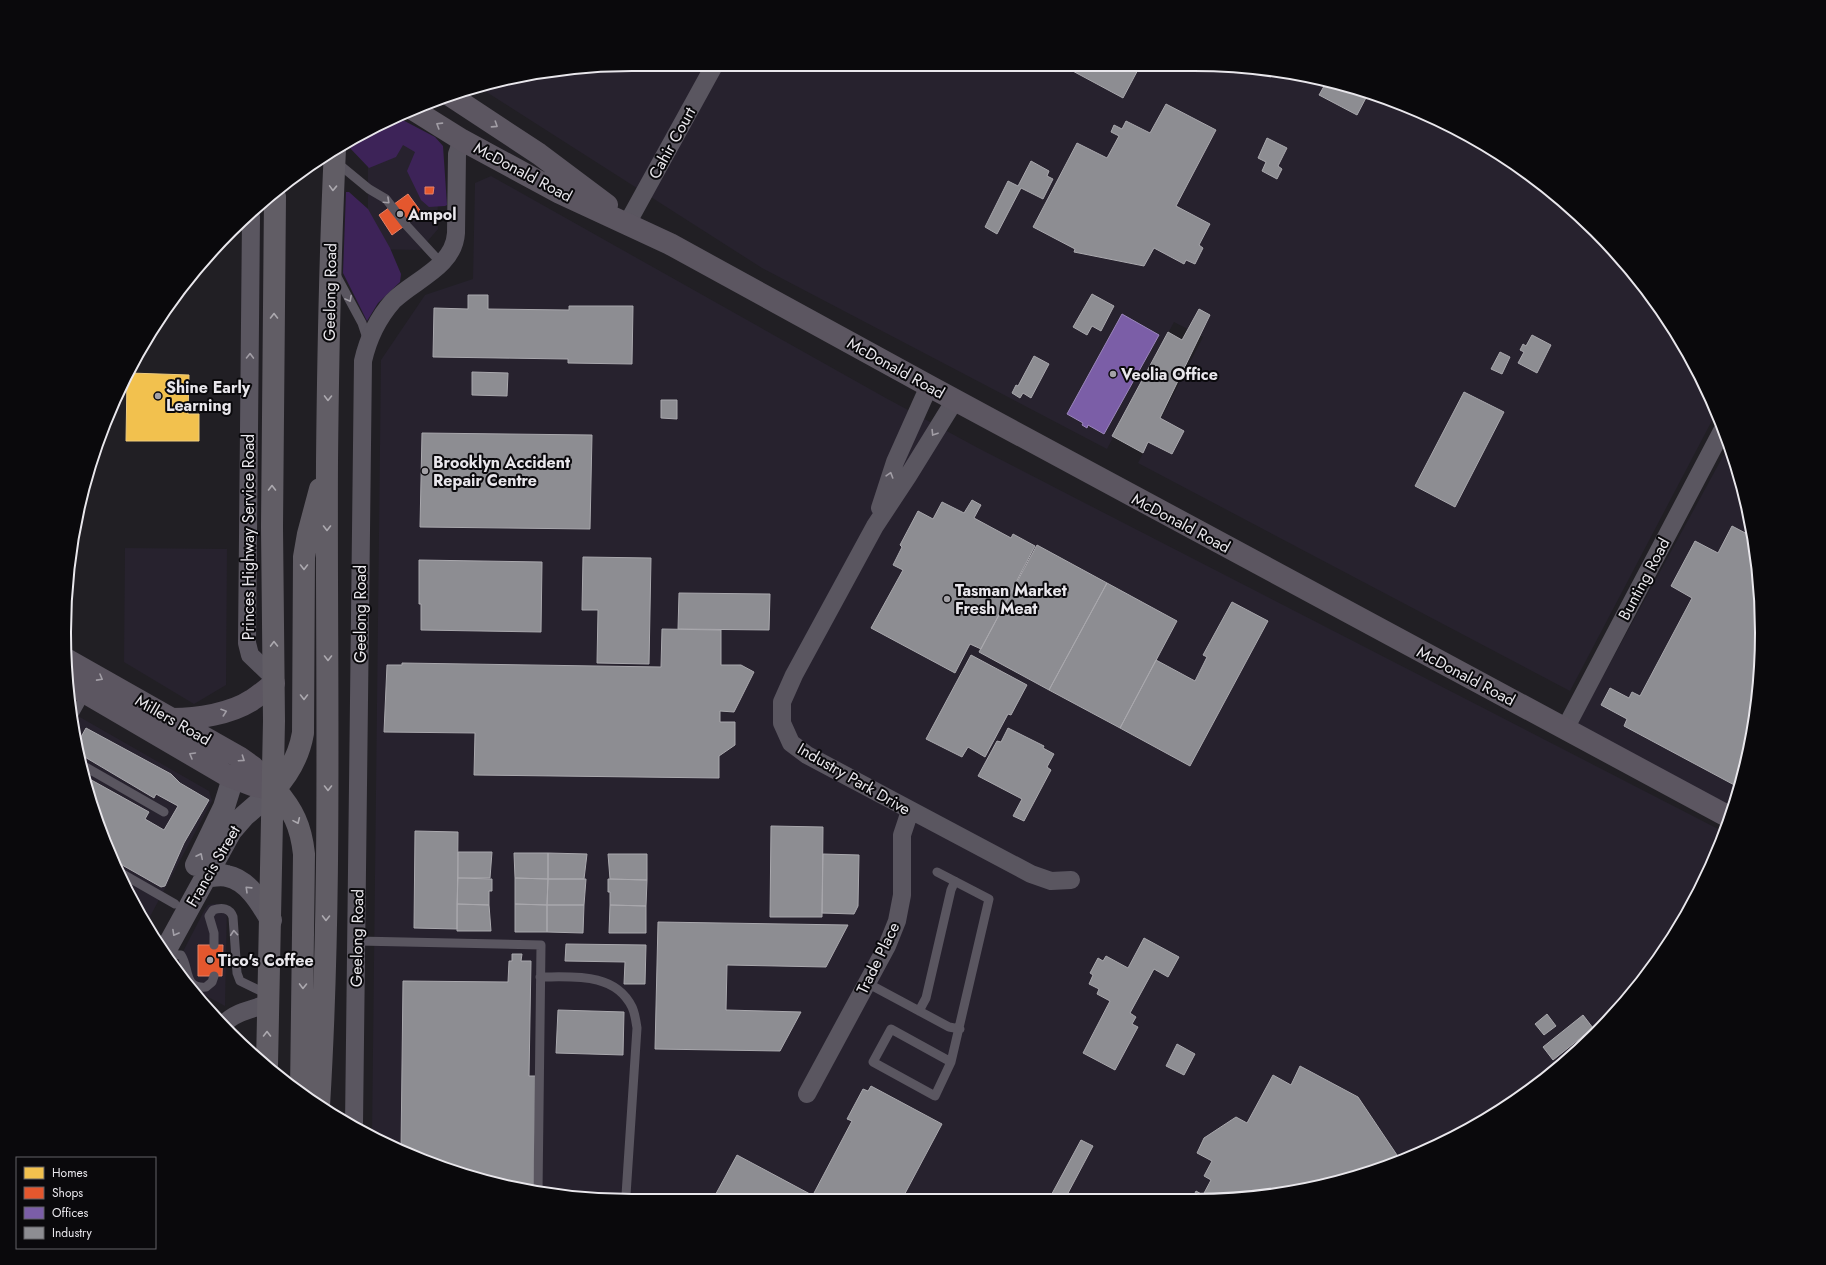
<svg xmlns="http://www.w3.org/2000/svg" width="1826" height="1265" viewBox="0 0 1826 1265" font-family="Jost,sans-serif">
	<rect width="100%" height="100%" fill="#211f24"/>
	<path fill="#27222e" d="M633 64H1193L1304 75 1376 94 1478 140 1596 231 1666 317 1717 411 1570 691 1138 463 1203 337 1174 322 1107 449 762 268 477 86 485 83Z
		M368 139 437 148 438 229 420 250 368 249Z
		M491 176 884 397 978 448 1724 832 1719 850 1666 949 1595 1035 1539 1084 1445 1142 1304 1190 1193 1201H632L521 1190 415 1158 372 1135 381 360 425 295 473 279 475 183Z
		M1728 447 1751 522 1762 633 1751 744 1729 817 1572 733Z
		M125 548 227 549 226 685 194 704 124 662Z
		M71 712 209 791 212 801 146 924 123 884 75 743Z
		M214 904 227 905 225 1006 193 989 175 967 205 909 208 905Z"/>
	<path fill="#3d2358" d="M397 117 435 137 443 146 447 205 445 206 429 207 421 200 407 171 415 152 403 145 396 157 369 168 349 147V141L381 123Z
		M346 192H349L368 209 390 248 401 274 400 282 378 303 367 321 343 273Z"/>
	<path fill="#f2c14e" stroke="#efcc7d" d="M130 373 189 375 188 414H199V441H126L127 378Z"/>
	<path fill="#e4572e" stroke="#e68267" d="M425 187H434L433 194H425Z
		M408 194 422 213 392 235 379 215Z
		M198 945H223L222 976H198Z"/>
	<path fill="#7b5ea7" stroke="#9c87bc" d="M1122 314 1159 335 1104 434 1088 425 1087 428 1082 425 1083 423 1067 414Z"/>
	<path fill="#8d8d92" stroke="#a9a8ad" d="M1072 64H1141L1123 98 1069 69Z
		M1327 81 1359 90 1368 94 1357 115 1319 95Z
		M1166 104 1216 130 1176 206 1210 224 1199 245 1203 248 1195 264 1186 260 1184 264 1154 248 1144 266 1074 252 1075 249 1033 227 1077 143 1107 158 1119 136 1111 132 1114 125 1122 129 1126 121 1150 133Z
		M1267 138 1287 148 1278 166 1282 169 1277 179 1262 171 1266 162 1258 158Z
		M1031 161 1049 171 1047 176 1053 179 1043 199 1021 188 997 234 985 227 1008 181 1018 186Z
		M1092 294 1114 306 1101 331 1092 326 1087 335 1073 327Z
		M468 295H488V309L569 310V306H633L632 364 568 363V359L433 357 434 308 468 309Z
		M1199 309 1210 315 1160 418 1184 431 1172 454 1148 442 1143 453 1112 436 1168 332 1182 340Z
		M1532 335 1551 345 1537 373 1518 363 1524 352 1520 350 1523 344 1526 346Z
		M1500 352 1510 357 1502 374 1491 369Z
		M1034 356 1049 364 1031 398 1023 393 1020 398 1012 393 1016 385 1018 386Z
		M472 372 508 373 507 396 472 395Z
		M1464 392 1504 412 1455 507 1415 486Z
		M661 400H677V419L661 418Z
		M422 433 592 435 590 529 420 527Z
		M972 500 981 505 974 518 1011 538 1013 534 1035 546 981 649 970 644 955 673 871 628 903 570 893 565 902 547 900 545 918 511 933 519 942 502 964 513Z
		M1732 526 1753 537 1762 633 1751 744 1738 787 1624 726 1627 719 1601 705 1610 688 1629 698 1632 692 1640 696 1692 598 1671 586 1695 541 1718 553Z
		M1037 545 1107 583 1049 690 979 652Z
		M583 557 651 558 649 664 597 663 598 610H582Z
		M419 560 542 562 541 632 421 630V604H419Z
		M1107 583 1177 621 1120 728 1049 690Z
		M679 593 770 594 769 630 678 629Z
		M1232 602 1268 621 1190 766 1120 728 1156 660 1195 681 1207 657 1203 655Z
		M662 629 721 630V665H741L754 672 734 712 720 711V722H735V745L719 756V778L474 775 475 733 384 732 387 665H402V663L661 667Z
		M971 655 1027 685 1011 715 1008 714 985 757 968 747 962 757 926 739Z
		M86 728 171 774 180 783 209 800 184 843 165 886 161 887 115 861 86 777 149 812 145 819 164 830 178 806 156 794 154 798 78 753 76 746Z
		M1008 728 1044 746 1043 748 1054 754 1047 767 1051 770 1024 821 1013 816 1022 799 978 776 997 741 1001 742Z
		M771 826 823 827 822 917H770Z
		M415 831 458 832 457 929 414 928Z
		M458 852H492L490 878H458Z
		M514 853H548V879L515 878Z
		M548 853 587 854 584 879H548Z
		M608 854H647V880L610 879Z
		M823 854 859 855 858 906 854 914 822 913Z
		M458 878 492 879V891H489V905L457 904Z
		M515 878 548 879 547 905 515 904Z
		M548 879H586L584 905H547Z
		M608 879 647 880 646 906 610 905V892H608Z
		M1700 884 1666 949 1664 951Z
		M457 904 489 905 491 931H457Z
		M515 904 547 905V932H515Z
		M547 905H584L583 933 547 932Z
		M610 905 646 906V933H609Z
		M658 922 848 925 826 967 727 965 726 1010 801 1012 780 1051 655 1049Z
		M1144 938 1179 957 1168 977 1154 969 1130 1013 1136 1017 1132 1024 1138 1027 1115 1070 1083 1053 1110 1001 1097 994 1099 989 1089 984 1093 975 1090 973 1098 958 1103 961 1106 956 1128 968Z
		M566 944 646 945 645 984H624L625 962 565 961Z
		M512 954H522L521 961H531L529 1076H536L534 1188H527V1191L415 1158 401 1150 403 981 508 982 509 961H512Z
		M558 1010 624 1012 623 1055 556 1053Z
		M1547 1014 1556 1026 1544 1035 1535 1024Z
		M1583 1015 1593 1028 1553 1060 1543 1047Z
		M1177 1044 1195 1054 1184 1075 1166 1066Z
		M1300 1066 1358 1097 1399 1158 1304 1190 1191 1201 1196 1191 1203 1195 1211 1180 1204 1176 1212 1161 1197 1153 1204 1138 1236 1117 1247 1123 1273 1075 1291 1085Z
		M871 1086 942 1124 901 1201H829L814 1193 852 1121 847 1119 863 1089 868 1091Z
		M1081 1140 1093 1146 1067 1195 1079 1201H1048Z
		M737 1155 810 1194 807 1201H712Z"/>
	<g fill="none" stroke-linecap="round" stroke-linejoin="round">
		<path stroke="#5a5660" stroke-width="9" d="M335 161 369 189 386 199 407 226 441 263
			M336 275 362 323 368 341
			M72 718 86 693
			M82 765 164 812
			M119 872 175 904
			M937 872 989 899 951 1062 935 1096 873 1062 891 1029 951 1062
			M358 941 541 945 538 1192
			M214 945V933L209 916 213 910C222 907 230 908 233 917L237 973 240 981 269 995
			M164 954 181 955C190 968 183 989 206 987L212 982 214 976
			M540 977C573 977 615 972 632 1007 635 1013 636 1022 637 1028L626 1195 624 1200
			M867 983 949 1027 960 1029
			M919 1011 926 998 951 890 955 881"/>
		<path stroke="#5a5660" stroke-width="18" d="M251 217 247 643 250 655 274 678
			M628 222 715 64
			M955 400 908 476 875 526 794 675 782 702V723L791 743 807 755 1031 874 1051 881 1071 880
			M880 508 895 462 929 386
			M1565 729 1723 429
			M223 1025C234 1012 252 1009 268 1004
			M807 1094 887 946 897 921 902 895V835L910 811
			M354 1125 363 361C368 339 378 318 393 301 414 280 454 267 456 233L457 154 462 140"/>
		<path stroke="#5d5963" stroke-width="22" d="M196 865 224 807 233 778
			M205 877C213 876 220 874 227 876 248 880 261 903 271 920
			M164 953 231 831 244 816 274 790"/>
		<path stroke="#5c5661" stroke-width="22" d="M451 96 539 154 607 205
			M414 110 462 140 560 193 670 244 929 386 1729 817
			M66 659 239 757 253 767 275 789
			M67 682 226 775 252 785 274 790
			M172 719C197 719 231 714 252 700 260 695 267 689 274 683"/>
		<path stroke="#615d65" stroke-width="22" d="M275 789C293 810 301 826 304 854L301 1092
			M274 790C289 774 299 756 303 733L304 557 308 534 320 489
			M267 1065 274 721 272 527 275 197
			M319 1106C332 892 326 677 327 462 328 358 330 253 335 149"/>
	</g>
	<defs><path id="oneway-chevron" d="M-2-3.5L2.5 0L-2 3.5" fill="none" stroke-width="1.6" stroke-linecap="round" stroke-linejoin="round"/></defs>
	<g stroke="#a29ea6">
		<use href="#oneway-chevron" transform="translate(439 125) rotate(-148)"/>
		<use href="#oneway-chevron" transform="translate(495 125) rotate(33)"/>
		<use href="#oneway-chevron" transform="translate(387 201) rotate(43)"/>
		<use href="#oneway-chevron" transform="translate(349 299) rotate(62)"/>
		<use href="#oneway-chevron" transform="translate(250 356) rotate(-89)"/>
		<use href="#oneway-chevron" transform="translate(934 433) rotate(122)"/>
		<use href="#oneway-chevron" transform="translate(890 475) rotate(-73)"/>
		<use href="#oneway-chevron" transform="translate(100 678) rotate(29)"/>
		<use href="#oneway-chevron" transform="translate(224 712) rotate(-19)"/>
		<use href="#oneway-chevron" transform="translate(192 755) rotate(-150)"/>
		<use href="#oneway-chevron" transform="translate(242 759) rotate(34)"/>
		<use href="#oneway-chevron" transform="translate(234 933) rotate(-94)"/>
	</g>
	<g stroke="#aca9af">
		<use href="#oneway-chevron" transform="translate(333 188) rotate(92)"/>
		<use href="#oneway-chevron" transform="translate(274 316) rotate(-90)"/>
		<use href="#oneway-chevron" transform="translate(328 398) rotate(91)"/>
		<use href="#oneway-chevron" transform="translate(272 488) rotate(-90)"/>
		<use href="#oneway-chevron" transform="translate(327 528) rotate(90)"/>
		<use href="#oneway-chevron" transform="translate(304 567) rotate(90)"/>
		<use href="#oneway-chevron" transform="translate(274 644) rotate(-91)"/>
		<use href="#oneway-chevron" transform="translate(328 658) rotate(90)"/>
		<use href="#oneway-chevron" transform="translate(304 697) rotate(90)"/>
		<use href="#oneway-chevron" transform="translate(328 788) rotate(90)"/>
		<use href="#oneway-chevron" transform="translate(297 821) rotate(66)"/>
		<use href="#oneway-chevron" transform="translate(326 918) rotate(91)"/>
		<use href="#oneway-chevron" transform="translate(303 986) rotate(91)"/>
		<use href="#oneway-chevron" transform="translate(267 1034) rotate(-90)"/>
	</g>
	<g stroke="#a3a0a8">
		<use href="#oneway-chevron" transform="translate(200 856) rotate(-64)"/>
		<use href="#oneway-chevron" transform="translate(248 889) rotate(-136)"/>
		<use href="#oneway-chevron" transform="translate(175 933) rotate(119)"/>
	</g>
	<g fill="#a3a1a6" stroke="#0a090c" stroke-width="1.5">
		<circle cx="400" cy="214" r="4"/>
		<circle cx="1113" cy="374" r="4"/>
		<circle cx="158" cy="396" r="4"/>
		<circle cx="425" cy="471" r="4"/>
		<circle cx="947" cy="599" r="4"/>
		<circle cx="210" cy="960" r="4"/>
	</g>
	<g text-anchor="middle" dominant-baseline="central" stroke-width="4" stroke-linejoin="round" paint-order="stroke">
		<g font-size="16" fill="#e9e7ec" stroke="#0a090c">
			<text transform="translate(672 143) rotate(-61)">Cahir Court</text>
			<text transform="translate(523 172) rotate(28)">McDonald Road</text>
			<text transform="translate(330 292) rotate(-89)">Geelong Road</text>
			<text transform="translate(896 368) rotate(29)">McDonald Road</text>
			<text transform="translate(1181 523) rotate(28)">McDonald Road</text>
			<text transform="translate(248 537) rotate(-90)">Princes Highway Service Road</text>
			<text transform="translate(1644 579) rotate(-62)">Bunting Road</text>
			<text transform="translate(360 614) rotate(-90)">Geelong Road</text>
			<text transform="translate(1466 676) rotate(28)">McDonald Road</text>
			<text transform="translate(173 720) rotate(30)">Millers Road</text>
			<text transform="translate(854 779) rotate(30)">Industry Park Drive</text>
			<text transform="translate(213 866) rotate(-60)">Francis Street</text>
			<text transform="translate(357 938) rotate(-89)">Geelong Road</text>
			<text transform="translate(878 958) rotate(-64)">Trade Place</text>
		</g>
		<g font-size="16" font-weight="bold" fill="#e9e7ec" stroke="#0a090c" text-anchor="start">
			<text x="408" y="214">Ampol</text>
			<text x="1121" y="374">Veolia Office</text>
			<text x="166" y="387">Shine Early<tspan x="166" dy="18">Learning</tspan></text>
			<text x="433" y="462">Brooklyn Accident<tspan x="433" dy="18">Repair Centre</tspan></text>
			<text x="955" y="590">Tasman Market<tspan x="955" dy="18">Fresh Meat</tspan></text>
			<text x="218" y="960">Tico's Coffee</text>
		</g>
	</g>
	<path d="M0 0H1826V1265H0ZM632 71H1194A561 561 0 0 1 1755 632V633A561 561 0 0 1 1194 1194H632A561 561 0 0 1 71 633V632A561 561 0 0 1 632 71Z" fill="#0a090c" fill-rule="evenodd"/>
	<path fill="none" stroke="#e9e7ec" stroke-width="2" d="M632 71H1194A561 561 0 0 1 1755 632V633A561 561 0 0 1 1194 1194H632A561 561 0 0 1 71 633V632A561 561 0 0 1 632 71Z"/>
	<rect x="16" y="1157" width="140" height="92" fill="#0a090c" stroke="#636266"/>
	<rect x="24" y="1167" width="20" height="12" fill="#f2c14e" stroke="#636266"/>
	<text x="52" y="1177" font-size="12" fill="#e9e7ec">Homes</text>
	<rect x="24" y="1187" width="20" height="12" fill="#e4572e" stroke="#636266"/>
	<text x="52" y="1197" font-size="12" fill="#e9e7ec">Shops</text>
	<rect x="24" y="1207" width="20" height="12" fill="#7b5ea7" stroke="#636266"/>
	<text x="52" y="1217" font-size="12" fill="#e9e7ec">Offices</text>
	<rect x="24" y="1227" width="20" height="12" fill="#8d8d92" stroke="#636266"/>
	<text x="52" y="1237" font-size="12" fill="#e9e7ec">Industry</text>
</svg>
